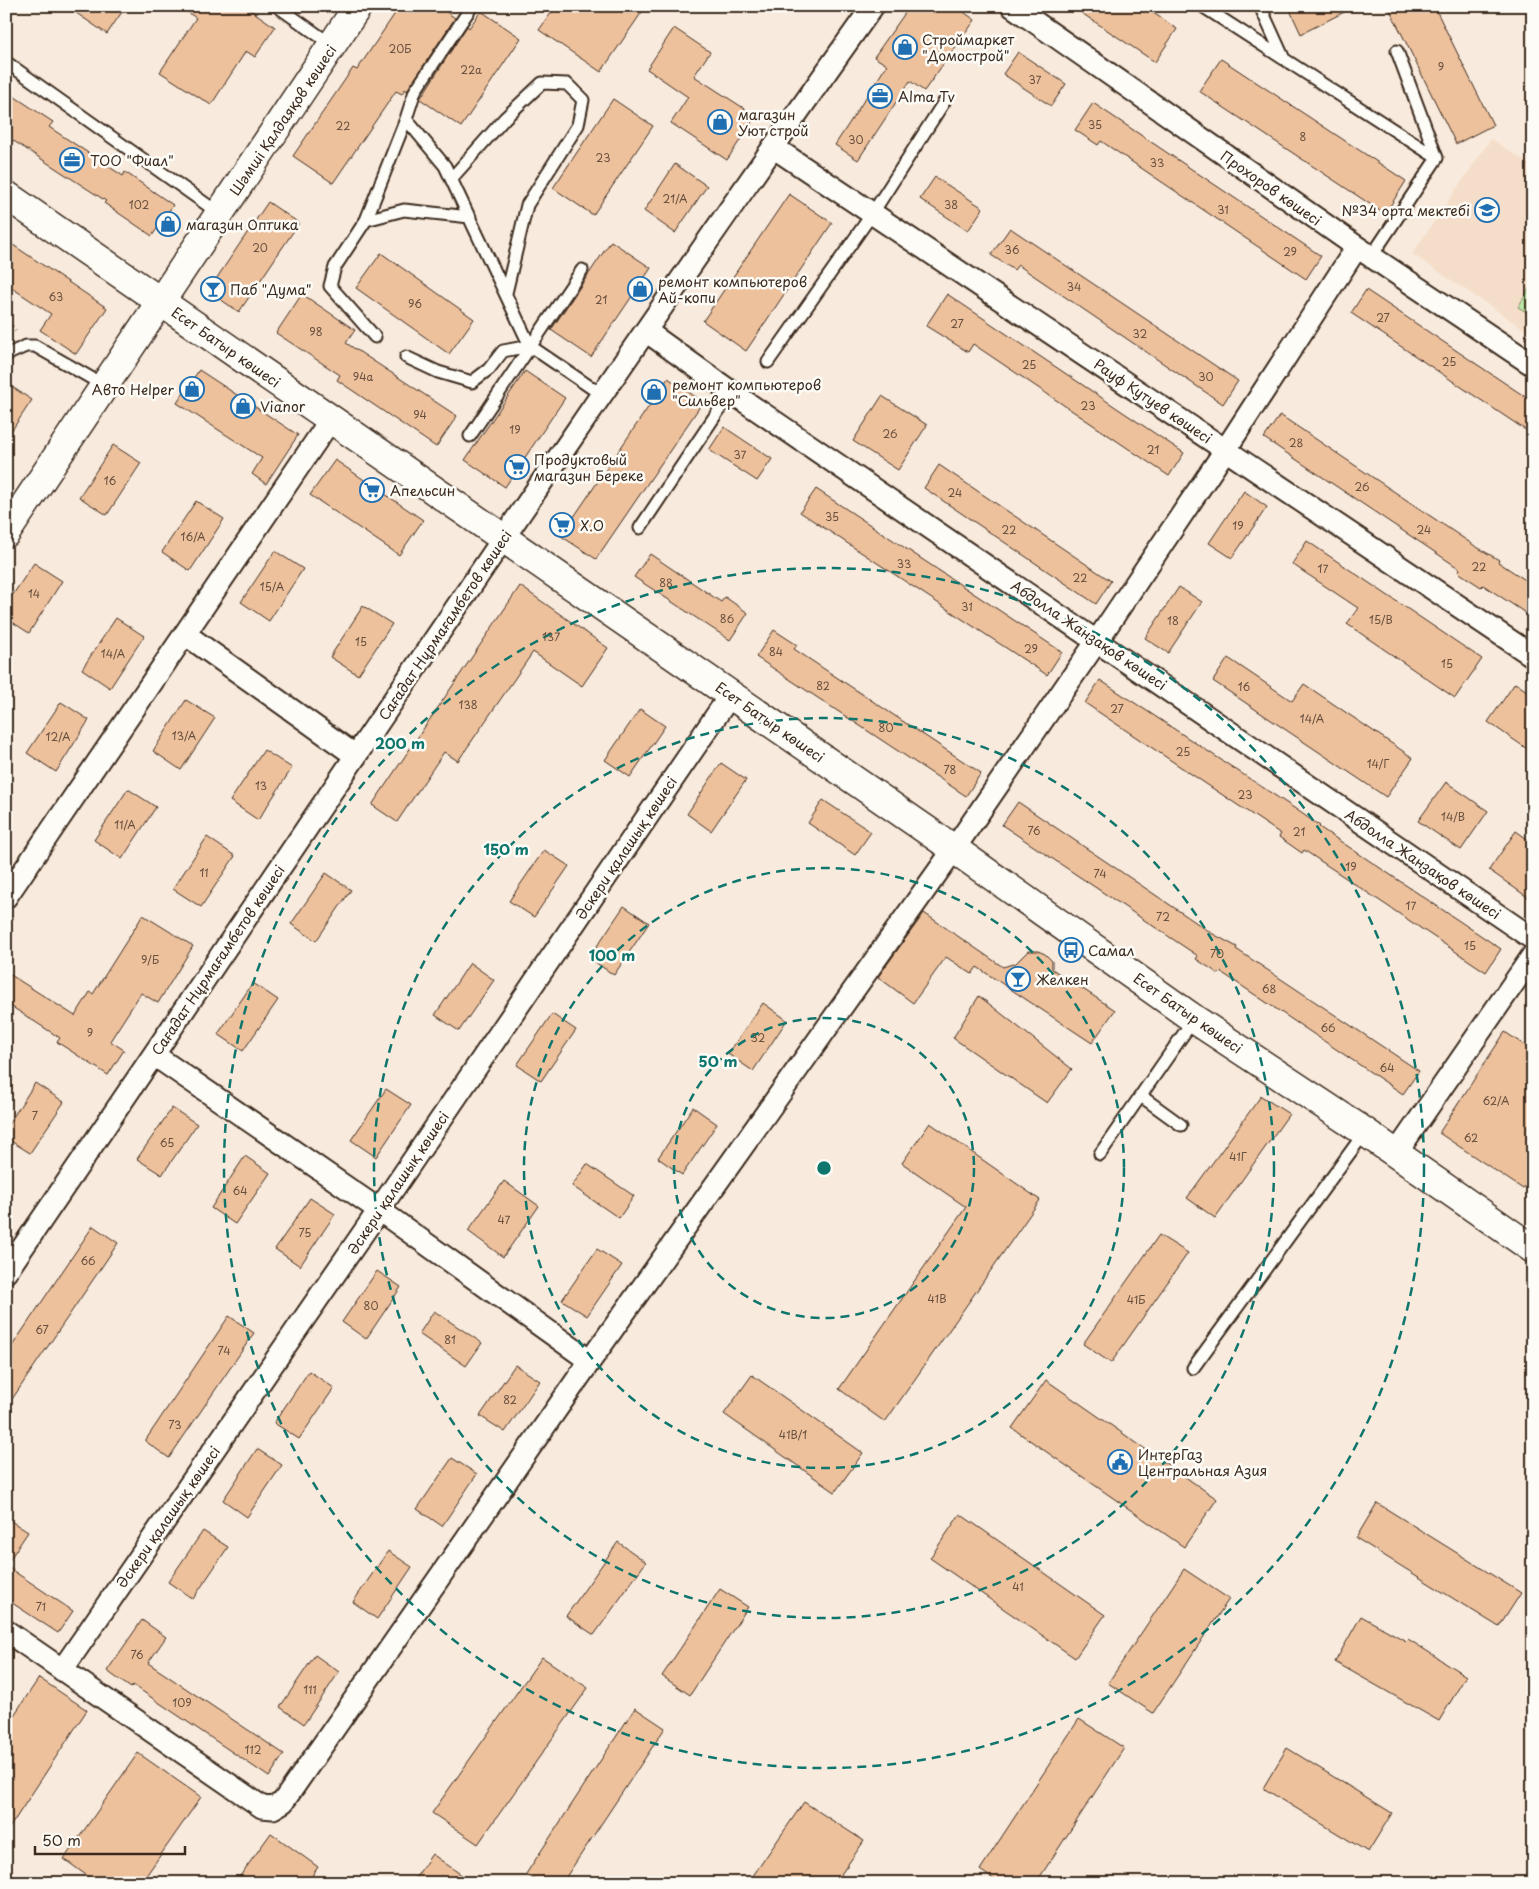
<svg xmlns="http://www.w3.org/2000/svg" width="1539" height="1889" viewBox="0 0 1539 1889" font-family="'Playpen Sans',sans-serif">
	<rect width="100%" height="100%" fill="#f8eadc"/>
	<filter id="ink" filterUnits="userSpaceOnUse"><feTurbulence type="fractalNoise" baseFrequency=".02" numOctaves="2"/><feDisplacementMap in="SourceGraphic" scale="10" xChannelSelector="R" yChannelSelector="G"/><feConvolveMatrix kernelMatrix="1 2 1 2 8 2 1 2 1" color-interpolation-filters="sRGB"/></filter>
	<g filter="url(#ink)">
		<path fill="#f5dec9" d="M1491 139 1533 166V335L1412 254Z"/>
		<path fill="#bbe8a6" stroke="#7b8962" d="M1533 283V316L1518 307Z"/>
		<path fill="#eec19d" stroke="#3b2a1e" d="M66 6H126L107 34Z
			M179 6H245L275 27 255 57 246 51 211 105 160 72 196 18Z
			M400 6H438L455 18 407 91 405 89 402 94 396 91 333 183 293 156 353 68 357 70Z
			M556 6H646L601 72 539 30Z
			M910 6H955L975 20 924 91 910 81 858 160 835 145 887 65 874 57Z
			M1071 6H1143L1177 29 1155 62Z
			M1288 6H1356L1301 34Z
			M1388 6H1434L1493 125 1456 144Z
			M481 11 521 38 461 127 420 99 467 26 469 28Z
			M674 28 710 52 694 76 756 116 727 160 671 123 688 97 647 69Z
			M1018 52 1066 84 1051 106 1003 74Z
			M1221 59 1406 181 1385 214 1199 91Z
			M6 91 53 122 49 127 123 176 125 172 173 205 152 236 104 203 106 201 6 136Z
			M613 99 653 126 593 215 553 188Z
			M1093 103 1321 256 1306 279 1101 141 1098 145 1075 130Z
			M675 164 707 186 675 233 644 211Z
			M935 177 983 208 968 231 920 199Z
			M789 194 832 223 746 351 703 321Z
			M268 202 299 223 239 312 208 291Z
			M1010 228 1238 381 1223 404 1018 265 1014 270 991 255Z
			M611 241 651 268 591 357 551 330Z
			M13 245 107 308 76 354 40 330 51 314 6 284V255Z
			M381 253 474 319 449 354 356 288Z
			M1366 290 1533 402V435L1351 313Z
			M302 294 355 330 346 343 457 416 436 447 337 380 340 375 276 333Z
			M947 294 1184 453 1169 476 973 344 968 352 926 326Z
			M199 370 298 435 266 484 252 474 262 458 177 403Z
			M525 371 565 398 505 487 465 460Z
			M668 378 703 402 596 559 561 536Z
			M6 383 32 400 6 439Z
			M882 396 927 425 898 470 853 441Z
			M1280 415 1475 546 1499 560 1498 562 1533 585V618L1483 585 1481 587 1458 572 1460 569 1264 438Z
			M724 427 772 459 757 481 709 450Z
			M113 445 141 463 107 515 79 497Z
			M335 460 423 520 399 555 310 495Z
			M939 465 1111 581 1096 604 924 488Z
			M816 489 1062 652 1047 675 800 512Z
			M1244 491 1267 507 1232 558 1209 543Z
			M196 501 224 519 190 571 162 552Z
			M1307 541 1482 659 1455 698 1347 624 1358 608 1292 564Z
			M275 551 303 569 269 621 241 602Z
			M650 554 721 602 725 597 748 613 730 640 634 577Z
			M34 563 62 581 29 633 6 618V605Z
			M520 586 608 648 582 686 533 652 458 761 444 752 397 822 372 805Z
			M1179 587 1202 602 1168 653 1145 638Z
			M363 606 392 624 358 675 330 657Z
			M116 618 144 636 110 688 82 669Z
			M774 630 797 645 794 649 981 773 966 796 756 657Z
			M1228 658 1292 701 1304 684 1413 758 1386 797 1213 681Z
			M1100 680 1297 810 1320 826 1319 827 1501 949 1486 972 1304 850 1302 853 1279 837 1281 834 1085 703Z
			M1515 683 1533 695V753L1488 722Z
			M186 700 215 718 181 770 153 751Z
			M61 702 89 720 56 772 27 753Z
			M640 709 665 726 630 777 605 760Z
			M264 750 292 768 258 820 230 801Z
			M721 763 746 780 711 831 687 814Z
			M1446 782 1488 811 1461 850 1418 821Z
			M128 789 156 807 122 859 94 840Z
			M823 800 871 832 855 855 808 823Z
			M1018 802 1213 934 1237 947 1236 949 1419 1071 1403 1094 1221 972 1219 974 1196 959 1198 956 1002 825Z
			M1516 831 1533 843V901L1489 870Z
			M207 837 235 856 201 907 173 889Z
			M544 850 569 866 534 917 509 901Z
			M326 873 351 890 316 941 291 924Z
			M624 906 649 923 614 975 589 958Z
			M924 913 1003 967 1016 963 1028 951H1038L1045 954 1052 961V969L1115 1010 1092 1043 977 967 972 974 946 957 913 1003 878 977Z
			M143 915 193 946 158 1003 141 993 110 1041 124 1050 108 1075 57 1042 60 1038 6 1003V972L75 1016 90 992 93 994Z
			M470 963 494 980 459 1031 435 1015Z
			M253 983 278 1000 243 1051 218 1034Z
			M979 996 1072 1069 1047 1103 953 1038Z
			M763 1003 787 1020 753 1071 728 1054Z
			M552 1014 576 1030 541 1081 517 1065Z
			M1505 1032 1533 1051V1175L1523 1189 1439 1133Z
			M35 1083 64 1102 30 1153 6 1138V1128Z
			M386 1089 411 1105 376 1157 351 1140Z
			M1261 1096 1289 1114 1215 1218 1187 1198Z
			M693 1107 717 1124 682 1175 658 1158Z
			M172 1108 197 1124 162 1175 137 1159Z
			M930 1123 1040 1200 885 1422 839 1389 966 1207 902 1163Z
			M245 1156 270 1173 235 1224 211 1208Z
			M587 1164 634 1196 619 1218 572 1186Z
			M504 1181 539 1206 503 1257 468 1231Z
			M310 1198 335 1214 300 1266 275 1249Z
			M93 1226 118 1243 6 1408V1355Z
			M1159 1235 1188 1253 1111 1363 1083 1344Z
			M597 1249 622 1265 587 1316 562 1300Z
			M377 1271 401 1287 366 1339 342 1322Z
			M434 1311 482 1343 466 1366 419 1334Z
			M229 1316 254 1333 169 1458 145 1441Z
			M515 1365 540 1381 505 1432 480 1416Z
			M309 1371 334 1388 299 1439 274 1423Z
			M752 1375 863 1453 835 1492 724 1414Z
			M1046 1380 1217 1499 1184 1547 1012 1428Z
			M257 1449 282 1465 247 1517 223 1500Z
			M452 1458 477 1474 442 1526 417 1509Z
			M1377 1503 1521 1593 1499 1627 1356 1538Z
			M960 1514 1105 1615 1075 1658 930 1558Z
			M6 1518 28 1532 6 1565Z
			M203 1531 228 1547 193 1599 168 1582Z
			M618 1542 646 1562 594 1635 566 1616Z
			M388 1551 412 1567 377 1619 353 1602Z
			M6 1566 73 1611 58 1633 6 1599Z
			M1184 1569 1229 1599 1153 1713 1108 1683Z
			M720 1589 748 1607 690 1695 662 1676Z
			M1361 1616 1406 1641 1408 1639 1466 1676 1439 1721 1335 1662Z
			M142 1620 166 1637 148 1663 284 1754 269 1777 133 1685 131 1688 107 1671Z
			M315 1655 339 1672 304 1724 280 1707Z
			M542 1657 588 1688 478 1844 432 1813Z
			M39 1678 87 1710 6 1833V1727Z
			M635 1708 665 1728 562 1883H539L526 1874Z
			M1079 1719 1124 1748 1036 1883H999L980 1870Z
			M1287 1748 1392 1813 1368 1852 1263 1788Z
			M138 1753 201 1797 141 1883H97L64 1859Z
			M804 1802 864 1841 835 1883H748Z
			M271 1833 318 1867 307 1883H235Z
			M432 1854 473 1883H412Z"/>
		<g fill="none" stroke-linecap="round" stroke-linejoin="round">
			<defs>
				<path id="service" d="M277 6 332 45
					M472 6 415 91 406 119 445 166 530 346
					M1202 6 1437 158 1371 257
					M1260 6 1284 59
					M1397 51 1437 158
					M6 62 220 214
					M451 179 505 118 542 83 567 84 583 100 578 125 527 205 506 293
					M366 220 406 119
					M375 337 330 286 335 267 366 220 404 210 470 217
					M6 355 26 346H35L105 386
					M406 357 438 372 472 382 489 369 503 351 530 346 602 395
					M768 362 872 214 944 102
					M470 436 582 270
					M640 528 731 392
					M1141 1096 1181 1125
					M1100 1154 1194 1019
					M1193 1368 1365 1132"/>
				<path id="minor" d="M1012 6 1357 247 1533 365
					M773 147 1533 656
					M646 331 731 392 1533 939
					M185 634 356 756
					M6 897 331 419
					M154 1055 379 1210 590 1361
					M1395 1155 1533 955
					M6 1272C294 850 576 423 873 6
					M6 1631 262 1807 273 1808 283 1802 590 1361 954 849 1097 641 1226 449 1357 247
					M62 1670 379 1210 731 694"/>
				<path id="tertiary" d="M6 195 954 849 1194 1019 1365 1132 1533 1249
					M6 533 358 6"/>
			</defs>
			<use href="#service" stroke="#3b2a1e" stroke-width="15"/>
			<use href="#minor" stroke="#3b2a1e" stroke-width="25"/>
			<use href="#tertiary" stroke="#3b2a1e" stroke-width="31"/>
			<path stroke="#3b2a1e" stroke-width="3" stroke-dasharray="1 4" stroke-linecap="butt" d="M6 318 17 333"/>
			<use href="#service" stroke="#fdfcf7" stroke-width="11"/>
			<use href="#minor" stroke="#fdfcf7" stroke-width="21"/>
			<use href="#tertiary" stroke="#fdfcf7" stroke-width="28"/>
		</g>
	</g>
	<g fill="none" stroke="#0f766e" stroke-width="2.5" stroke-dasharray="9 6">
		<circle cx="824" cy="1168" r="150"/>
		<circle cx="824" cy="1168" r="300"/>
		<circle cx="824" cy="1168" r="450"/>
		<circle cx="824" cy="1168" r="600"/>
	</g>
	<defs>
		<symbol id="shop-ring" viewBox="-11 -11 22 22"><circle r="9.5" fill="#fdfcf7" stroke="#1f6fb2" stroke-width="1.5"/><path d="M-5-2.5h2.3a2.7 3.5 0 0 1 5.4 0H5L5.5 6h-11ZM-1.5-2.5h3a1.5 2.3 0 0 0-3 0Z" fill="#1f6fb2"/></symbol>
		<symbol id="office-ring" viewBox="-11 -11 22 22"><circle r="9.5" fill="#fdfcf7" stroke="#1f6fb2" stroke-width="1.5"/><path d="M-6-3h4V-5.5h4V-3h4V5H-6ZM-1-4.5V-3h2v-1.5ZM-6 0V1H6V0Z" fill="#1f6fb2"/></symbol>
		<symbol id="school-ring" viewBox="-11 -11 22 22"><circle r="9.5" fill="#fdfcf7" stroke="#1f6fb2" stroke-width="1.5"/><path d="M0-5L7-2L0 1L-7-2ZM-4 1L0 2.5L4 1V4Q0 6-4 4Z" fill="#1f6fb2"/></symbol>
		<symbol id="bar-ring" viewBox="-11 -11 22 22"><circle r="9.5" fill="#fdfcf7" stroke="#1f6fb2" stroke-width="1.5"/><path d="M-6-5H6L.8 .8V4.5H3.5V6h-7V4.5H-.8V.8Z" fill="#1f6fb2"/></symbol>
		<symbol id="supermarket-ring" viewBox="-11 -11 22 22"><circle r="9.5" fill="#fdfcf7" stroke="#1f6fb2" stroke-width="1.5"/><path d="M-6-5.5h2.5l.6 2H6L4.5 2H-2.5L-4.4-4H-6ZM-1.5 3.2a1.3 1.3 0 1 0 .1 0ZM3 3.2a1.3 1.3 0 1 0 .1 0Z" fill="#1f6fb2"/></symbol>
		<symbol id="bus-ring" viewBox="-11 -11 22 22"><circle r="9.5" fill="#fdfcf7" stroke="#1f6fb2" stroke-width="1.5"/><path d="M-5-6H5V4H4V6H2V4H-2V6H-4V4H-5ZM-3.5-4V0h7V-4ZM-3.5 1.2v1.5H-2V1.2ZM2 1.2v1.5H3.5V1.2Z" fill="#1f6fb2"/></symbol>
		<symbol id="civic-ring" viewBox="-11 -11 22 22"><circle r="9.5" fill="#fdfcf7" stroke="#1f6fb2" stroke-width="1.5"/><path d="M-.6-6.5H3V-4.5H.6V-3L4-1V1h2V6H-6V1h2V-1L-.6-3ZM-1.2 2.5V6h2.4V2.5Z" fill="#1f6fb2"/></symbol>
	</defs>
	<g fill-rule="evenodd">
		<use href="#shop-ring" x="891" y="33" width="28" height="28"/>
		<use href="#office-ring" x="866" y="82" width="28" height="28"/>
		<use href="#shop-ring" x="706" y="108" width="28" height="28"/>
		<use href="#office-ring" x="58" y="146" width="28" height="28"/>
		<use href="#school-ring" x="1473" y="196" width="28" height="28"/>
		<use href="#shop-ring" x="154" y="210" width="28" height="28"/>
		<use href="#bar-ring" x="199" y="275" width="28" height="28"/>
		<use href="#shop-ring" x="626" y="275" width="28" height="28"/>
		<use href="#shop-ring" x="178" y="375" width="28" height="28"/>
		<use href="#shop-ring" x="640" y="378" width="28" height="28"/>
		<use href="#shop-ring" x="229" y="392" width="28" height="28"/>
		<use href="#supermarket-ring" x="503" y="453" width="28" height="28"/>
		<use href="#supermarket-ring" x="358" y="476" width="28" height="28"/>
		<use href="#supermarket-ring" x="548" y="511" width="28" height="28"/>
		<use href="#bus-ring" x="1057" y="936" width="28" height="28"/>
		<use href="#bar-ring" x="1004" y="965" width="28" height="28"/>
		<use href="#civic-ring" x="1106" y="1448" width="28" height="28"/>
	</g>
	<g text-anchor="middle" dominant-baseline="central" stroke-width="5" stroke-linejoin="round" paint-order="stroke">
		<g font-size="11" fill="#68503e">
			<text x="400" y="48">20Б</text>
			<text x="1441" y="66">9</text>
			<text x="471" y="69">22а</text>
			<text x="1035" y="79">37</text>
			<text x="1095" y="124">35</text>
			<text x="343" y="125">22</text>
			<text x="1303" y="136">8</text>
			<text x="856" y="139">30</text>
			<text x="603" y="157">23</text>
			<text x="1157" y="162">33</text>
			<text x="675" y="198">21/А</text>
			<text x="139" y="204">102</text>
			<text x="951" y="204">38</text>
			<text x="1223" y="209">31</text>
			<text x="260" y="247">20</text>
			<text x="1012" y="249">36</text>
			<text x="1290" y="251">29</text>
			<text x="1074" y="286">34</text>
			<text x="56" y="296">63</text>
			<text x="601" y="299">21</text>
			<text x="415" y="303">96</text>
			<text x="1383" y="317">27</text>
			<text x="957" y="323">27</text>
			<text x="316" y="331">98</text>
			<text x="1140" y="333">32</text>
			<text x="1449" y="361">25</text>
			<text x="1029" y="364">25</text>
			<text x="363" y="376">94а</text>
			<text x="1206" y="376">30</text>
			<text x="1088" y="405">23</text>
			<text x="420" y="414">94</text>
			<text x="515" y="429">19</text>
			<text x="890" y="433">26</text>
			<text x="1296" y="442">28</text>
			<text x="1153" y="449">21</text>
			<text x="740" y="454">37</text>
			<text x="110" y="480">16</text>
			<text x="1362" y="486">26</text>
			<text x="955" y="492">24</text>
			<text x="832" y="516">35</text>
			<text x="1238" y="525">19</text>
			<text x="1009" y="529">22</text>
			<text x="1424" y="529">24</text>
			<text x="193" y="536">16/А</text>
			<text x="904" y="563">33</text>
			<text x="1479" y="566">22</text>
			<text x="1323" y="568">17</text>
			<text x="1080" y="577">22</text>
			<text x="666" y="582">88</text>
			<text x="272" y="586">15/А</text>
			<text x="34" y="593">14</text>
			<text x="967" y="606">31</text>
			<text x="727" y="618">86</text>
			<text x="1381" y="619">15/В</text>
			<text x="1173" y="620">18</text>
			<text x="551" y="636">137</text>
			<text x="361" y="641">15</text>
			<text x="1031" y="648">29</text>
			<text x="776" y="651">84</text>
			<text x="113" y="653">14/А</text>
			<text x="1447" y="663">15</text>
			<text x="823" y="685">82</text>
			<text x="1244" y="686">16</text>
			<text x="468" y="704">138</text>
			<text x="1117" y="708">27</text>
			<text x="1312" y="718">14/А</text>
			<text x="886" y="727">80</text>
			<text x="184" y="735">13/А</text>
			<text x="58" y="736">12/А</text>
			<text x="1183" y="751">25</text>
			<text x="1378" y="763">14/Г</text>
			<text x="950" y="769">78</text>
			<text x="261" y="785">13</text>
			<text x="1245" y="794">23</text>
			<text x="1453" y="816">14/В</text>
			<text x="125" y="824">11/А</text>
			<text x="1034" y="830">76</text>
			<text x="1299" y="831">21</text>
			<text x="1351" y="866">19</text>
			<text x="204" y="872">11</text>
			<text x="1100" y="873">74</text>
			<text x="1411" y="905">17</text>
			<text x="1163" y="916">72</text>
			<text x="1470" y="945">15</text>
			<text x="1217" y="953">70</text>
			<text x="150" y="959">9/Б</text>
			<text x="1269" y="988">68</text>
			<text x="1328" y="1027">66</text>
			<text x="90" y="1032">9</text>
			<text x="758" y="1037">32</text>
			<text x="1387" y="1067">64</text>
			<text x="1496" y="1100">62/А</text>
			<text x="35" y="1115">7</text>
			<text x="1471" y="1137">62</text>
			<text x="167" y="1142">65</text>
			<text x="1238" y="1156">41Г</text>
			<text x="240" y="1190">64</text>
			<text x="504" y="1219">47</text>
			<text x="305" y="1232">75</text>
			<text x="88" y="1260">66</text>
			<text x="937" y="1298">41В</text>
			<text x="1136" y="1299">41Б</text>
			<text x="371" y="1305">80</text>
			<text x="42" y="1329">67</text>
			<text x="450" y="1339">81</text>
			<text x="224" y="1350">74</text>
			<text x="510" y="1399">82</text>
			<text x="175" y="1424">73</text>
			<text x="793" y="1434">41В/1</text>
			<text x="1018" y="1586">41</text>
			<text x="41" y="1606">71</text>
			<text x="137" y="1654">76</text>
			<text x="310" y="1689">111</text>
			<text x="182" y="1702">109</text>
			<text x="253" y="1749">112</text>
		</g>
		<g font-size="14" fill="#3b2a1e" stroke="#fdfcf7" text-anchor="start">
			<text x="922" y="39">Строймаркет<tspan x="922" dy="16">"Домострой"</tspan></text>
			<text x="898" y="96">Alma Tv</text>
			<text x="738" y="114">магазин<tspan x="738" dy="16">Уют строй</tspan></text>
			<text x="90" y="160">ТОО "Фиал"</text>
			<text x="1470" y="210" text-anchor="end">№34 орта мектебі</text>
			<text x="186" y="224">магазин Оптика</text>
			<text x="658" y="281">ремонт компьютеров<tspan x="658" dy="16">Ай-копи</tspan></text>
			<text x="230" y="289">Паб "Дума"</text>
			<text x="672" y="384">ремонт компьютеров<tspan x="672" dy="16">"Сильвер"</tspan></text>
			<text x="174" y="389" text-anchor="end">Авто Helper</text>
			<text x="260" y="406">Vianor</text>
			<text x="534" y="459">Продуктовый<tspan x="534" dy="16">магазин Береке</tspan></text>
			<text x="390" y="490">Апельсин</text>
			<text x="580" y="525">X.O</text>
			<text x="1088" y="950">Самал</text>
			<text x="1036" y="979">Желкен</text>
			<text x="1138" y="1454">ИнтерГаз<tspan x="1138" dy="16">Центральная Азия</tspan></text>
		</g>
		<g font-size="14" fill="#3b2a1e" stroke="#fdfcf7">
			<text transform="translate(283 120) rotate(-56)">Шәмші Қалдаяқов көшесі</text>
			<text transform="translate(1271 188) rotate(35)">Прохоров көшесі</text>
			<text transform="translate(226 347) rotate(35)">Есет Батыр көшесі</text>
			<text transform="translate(1153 401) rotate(34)">Рауф Кутуев көшесі</text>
			<text transform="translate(445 625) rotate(-56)">Сағадат Нұрмағамбетов көшесі</text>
			<text transform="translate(1089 635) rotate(34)">Абдолла Жанзақов көшесі</text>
			<text transform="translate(770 722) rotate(35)">Есет Батыр көшесі</text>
			<text transform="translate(626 848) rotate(-56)">Әскери қалашық көшесі</text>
			<text transform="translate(1423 864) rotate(34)">Абдолла Жанзақов көшесі</text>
			<text transform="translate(218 960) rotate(-56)">Сағадат Нұрмағамбетов көшесі</text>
			<text transform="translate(1188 1013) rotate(35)">Есет Батыр көшесі</text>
			<text transform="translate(398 1183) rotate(-56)">Әскери қалашық көшесі</text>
			<text transform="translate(168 1517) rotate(-55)">Әскери қалашық көшесі</text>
		</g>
	</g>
	<circle cx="824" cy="1168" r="8" fill="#0f766e" stroke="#fdfcf7" stroke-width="2.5"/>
	<g font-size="15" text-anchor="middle" font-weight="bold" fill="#0f766e" stroke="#fdfcf7" stroke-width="5" stroke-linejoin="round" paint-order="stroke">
		<text x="400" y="749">200 m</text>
		<text x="506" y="855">150 m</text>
		<text x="612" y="961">100 m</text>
		<text x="718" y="1067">50 m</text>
	</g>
	<rect width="1539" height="1889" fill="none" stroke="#fdfcf7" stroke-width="25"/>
	<rect x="12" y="12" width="1514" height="1864" fill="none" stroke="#3b2a1e" stroke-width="2" filter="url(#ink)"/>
	<path d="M35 1846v8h150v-8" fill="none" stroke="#3b2a1e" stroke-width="2.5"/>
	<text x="42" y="1846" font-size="15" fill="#3b2a1e" stroke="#fdfcf7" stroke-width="4" paint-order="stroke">50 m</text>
</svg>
